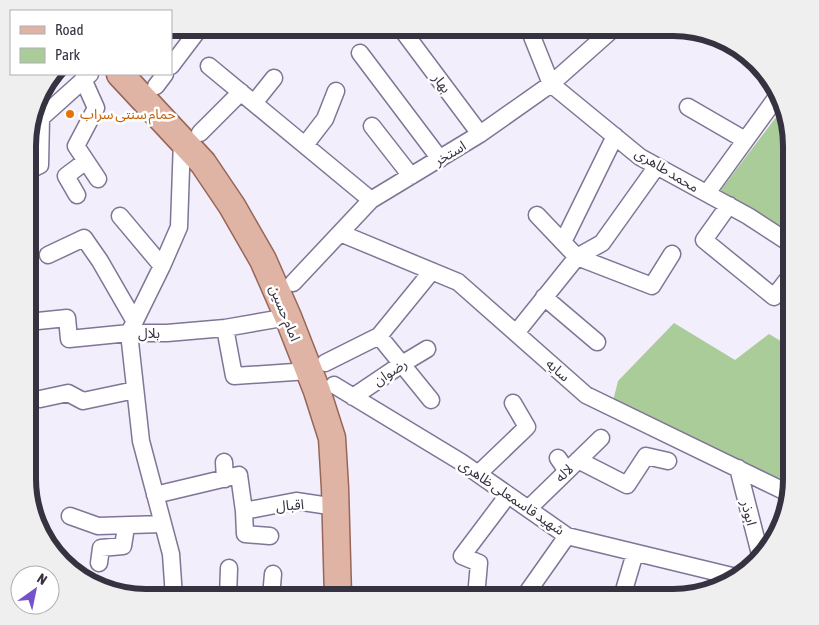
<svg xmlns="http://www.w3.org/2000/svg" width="819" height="625" viewBox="0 0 819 625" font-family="'Asap Condensed','Noto Sans Arabic',sans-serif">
	<rect width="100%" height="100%" fill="#f2eefc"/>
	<path fill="#ac9" d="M783 108 791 146V237L720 191Z
		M674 323 735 360 769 334 791 347V486L610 413 618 381Z"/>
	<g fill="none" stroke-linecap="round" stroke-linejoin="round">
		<defs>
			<path id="street" d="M529 29 551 84 640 157 748 216 791 244
				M403 31 480 134
				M360 53 440 159
				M171 66 196 33
				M209 66 371 200
				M83 79 96 108 76 146 98 179
				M156 86 165 74
				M254 103 274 78
				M688 107 745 140
				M372 126 411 176
				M200 133 241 92
				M305 145 325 119 336 91
				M28 171 40 165 41 118 90 74
				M707 193 779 94
				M77 195 66 176 86 161
				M729 205 704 240 774 297 791 275
				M537 215 577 257 652 286 672 254
				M120 216 162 266
				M340 233 458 282 586 395 788 493
				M563 242 615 136
				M48 255 84 238 100 261 134 320
				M293 283 371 200 480 134 551 84 614 28
				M544 297 597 342
				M28 322 67 318 69 339 129 333H167L225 328 288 317
				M225 328 234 376 309 371
				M516 333 577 257 602 243 657 166
				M379 336 431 400
				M325 363 379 336 432 271
				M334 385 461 462 567 536 736 577
				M353 397 402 364 427 349
				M40 399 68 393 83 401 135 390
				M558 458 567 471
				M578 460 627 485 646 456 668 461
				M224 462 225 479
				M738 468 761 558
				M478 474 527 427 513 403
				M155 495 239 475 244 511 245 534 270 536
				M528 509 601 438
				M244 511 296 501 336 507
				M70 516 98 526 163 524
				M99 563 101 548 123 546 126 527
				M174 597 171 554 141 441 129 333 162 266 179 227 182 140
				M228 597 229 568
				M271 597 273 574
				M476 597 479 563 462 556 508 495
				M524 597 567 536
				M622 597 635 553"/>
			<path id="primary" d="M120 74 203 163 232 206 263 260 288 317 317 391 332 438 335 488 338 597"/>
		</defs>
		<use href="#street" stroke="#7f7595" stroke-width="19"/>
		<use href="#primary" stroke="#976659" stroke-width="29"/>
		<use href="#street" stroke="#fff" stroke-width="16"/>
		<use href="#primary" stroke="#e0b4a4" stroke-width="26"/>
	</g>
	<circle fill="#e8710a" stroke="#fff" stroke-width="2" cx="70" cy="114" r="5"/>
	<g text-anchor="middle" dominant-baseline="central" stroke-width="5" stroke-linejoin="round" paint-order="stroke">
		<g font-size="14" fill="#373240" stroke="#fff">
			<text transform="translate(442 83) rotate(53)">بهار</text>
			<text transform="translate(450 153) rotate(-31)">استخر</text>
			<text transform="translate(667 170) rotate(31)">محمد طاهری</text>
			<text transform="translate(285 313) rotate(68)">امام حسین</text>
			<text x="149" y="333">بلال</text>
			<text transform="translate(558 370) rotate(42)">سایه</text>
			<text transform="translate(390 372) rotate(-33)">رضوان</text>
			<text transform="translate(564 473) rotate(-44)">لاله</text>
			<text transform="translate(512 497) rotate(34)">شهید قاسمعلی ظاهری</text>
			<text transform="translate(290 505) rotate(-4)">اقبال</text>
			<text transform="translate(749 513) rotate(76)">ابوذر</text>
		</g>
		<g font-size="14" fill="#c56008" stroke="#fff" text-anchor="start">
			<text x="80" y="114">حمام سنتی سراب</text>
		</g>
	</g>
	<path d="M0 0H819V625H0ZM146 36H673A110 110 0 0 1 783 146V479A110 110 0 0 1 673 589H146A110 110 0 0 1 36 479V146A110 110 0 0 1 146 36Z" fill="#efeff0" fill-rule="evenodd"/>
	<path fill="none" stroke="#373240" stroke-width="6" d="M146 36H673A110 110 0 0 1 783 146V479A110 110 0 0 1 673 589H146A110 110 0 0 1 36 479V146A110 110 0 0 1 146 36Z"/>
	<rect x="10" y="10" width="162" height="65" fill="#ffffff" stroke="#afadb3"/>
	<rect x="20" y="26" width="25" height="8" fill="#e0b4a4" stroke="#afadb3"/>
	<text x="55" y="35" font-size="15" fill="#373240">Road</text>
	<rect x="20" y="48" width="25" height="15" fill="#aacc99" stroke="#afadb3"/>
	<text x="55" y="60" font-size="15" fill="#373240">Park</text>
	<g transform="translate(35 590) rotate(33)"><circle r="24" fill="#ffffff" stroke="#afadb3"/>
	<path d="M0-4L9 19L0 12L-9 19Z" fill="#7651ca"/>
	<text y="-8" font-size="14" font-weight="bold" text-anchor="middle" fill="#373240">N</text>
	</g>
</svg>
